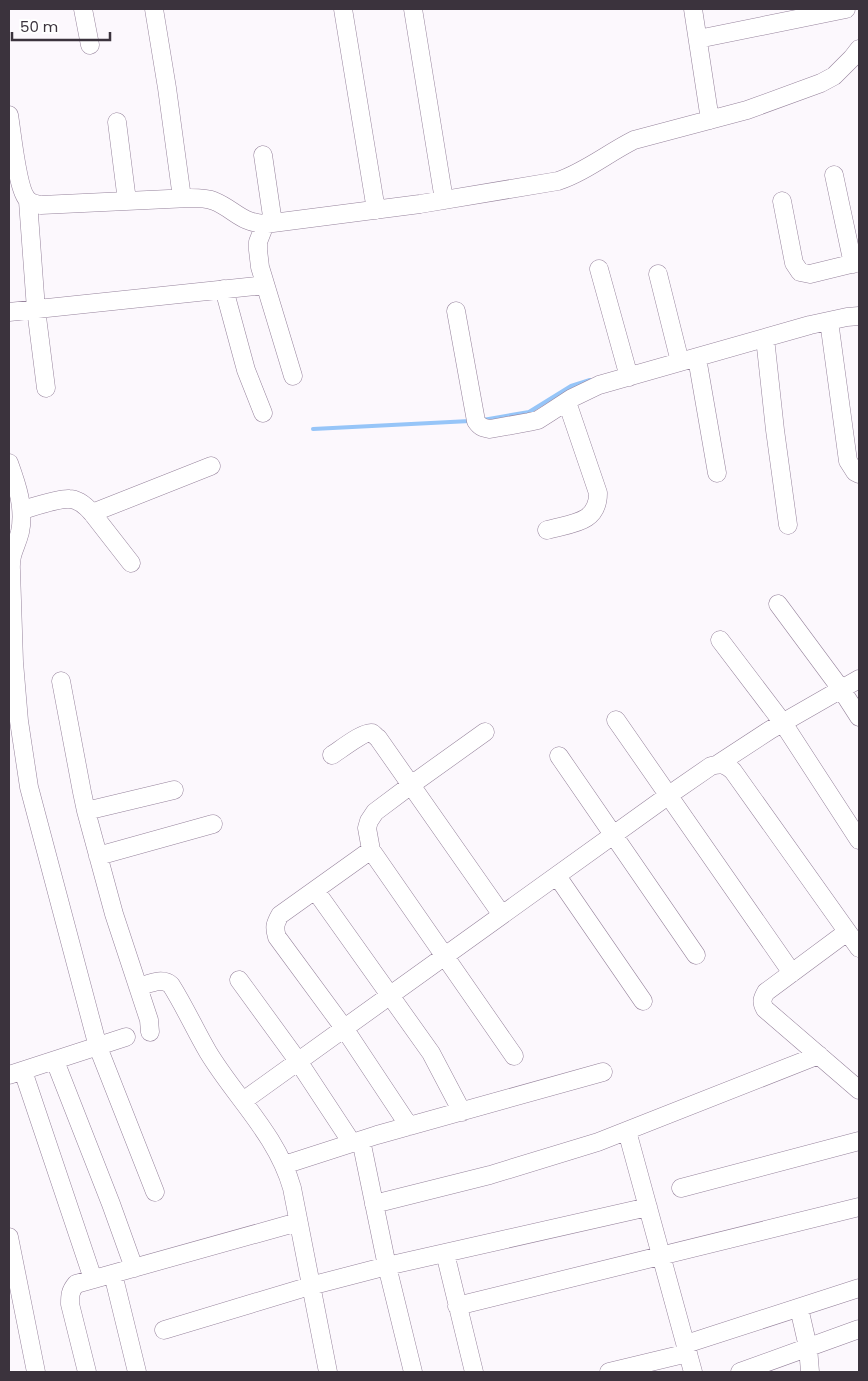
<svg xmlns="http://www.w3.org/2000/svg" width="868" height="1381" viewBox="0 0 868 1381" font-family="Poppins,sans-serif">
	<rect width="100%" height="100%" fill="#fcf8fd"/>
	<g fill="none" stroke-linecap="round" stroke-linejoin="round">
		<path stroke="#96c5f8" stroke-width="4" d="M483 420 529 412 571 386 590 380
			M313 429 470 421"/>
		<defs>
			<path id="minor" d="M83 9 90 45
				M154 9 167 88 182 198
				M343 9 376 210
				M413 9 444 200
				M693 9 710 120
				M698 39 846 9
				M9 115C12 132 17 188 27 199 30 203 35 204 41 205L190 198C198 198 207 198 214 201 234 209 241 223 265 224L420 204 558 181C585 172 608 153 634 140L747 110 821 83 834 76 852 58 859 49
				M117 122 127 201
				M263 155 273 223
				M834 175 853 264
				M28 201 36 309 46 388
				M782 201 794 263 800 272 810 274 859 262
				M265 224 258 242V250L260 267 293 376
				M599 269 629 377
				M658 274 680 362
				M224 289 246 370 263 413
				M456 311 476 421C480 427 483 428 490 429L529 422 538 420 549 413 572 398 599 385 810 325 847 317 859 316
				M9 312 265 285
				M829 321 848 461 855 472 859 474
				M765 338 775 430 788 525
				M697 358 717 473
				M9 463C17 485 25 508 20 532 16 548 10 553 11 570L14 662 19 721 29 787 98 1047 155 1192
				M22 510C33 507 59 498 69 499 78 499 86 506 92 513L131 563
				M92 513 211 466
				M547 530C571 523 598 524 598 493L567 402
				M778 604 841 689 859 717
				M720 640 783 723 859 840
				M61 681 82 792 86 811 114 914 149 1020 150 1032
				M616 720 792 973
				M485 732 411 785 375 812 369 821 367 828 371 850 514 1056
				M332 755C340 750 364 731 372 733 374 734 376 737 378 738L502 915
				M559 756 696 955
				M718 764 770 730 859 679
				M86 811 174 790
				M371 850 280 915C275 924 274 927 277 937L344 1028 409 1126
				M98 856 213 824
				M557 876 643 1001
				M315 890 431 1053 462 1112
				M847 932 766 992C762 999 761 1002 765 1009L859 1090
				M239 980 298 1061 352 1143
				M138 987C149 984 162 977 171 985 185 1007 195 1030 208 1052 235 1097 277 1135 292 1188L328 1372
				M55 1061 111 1204 134 1268
				M23 1071 93 1279
				M9 1075 126 1037
				M243 1101 669 795 711 766C721 763 725 764 733 771L859 948
				M627 1131 693 1372
				M361 1140 387 1266 413 1372
				M284 1165 377 1135 603 1072
				M681 1188 859 1141
				M374 1204 490 1175 598 1142 819 1055
				M9 1237 36 1372
				M445 1253 474 1372
				M113 1274 137 1372
				M457 1306 859 1207
				M799 1308 808 1347 810 1372
				M164 1330 310 1286 387 1266 648 1207
				M686 1344 859 1288
				M87 1372 70 1304C70 1296 70 1291 76 1284L298 1222
				M609 1372 688 1353
				M740 1372 859 1329"/>
		</defs>
		<use href="#minor" stroke="#96839c" stroke-width="19"/>
		<use href="#minor" stroke="#fff" stroke-width="18"/>
	</g>
	<rect width="868" height="1381" fill="none" stroke="#3b333d" stroke-width="20"/>
	<path d="M12 32v8h98v-8" fill="none" stroke="#3b333d" stroke-width="2.5"/>
	<text x="20" y="32" font-size="15" fill="#3b333d" stroke="#ffffff" stroke-width="4" paint-order="stroke">50 m</text>
</svg>
